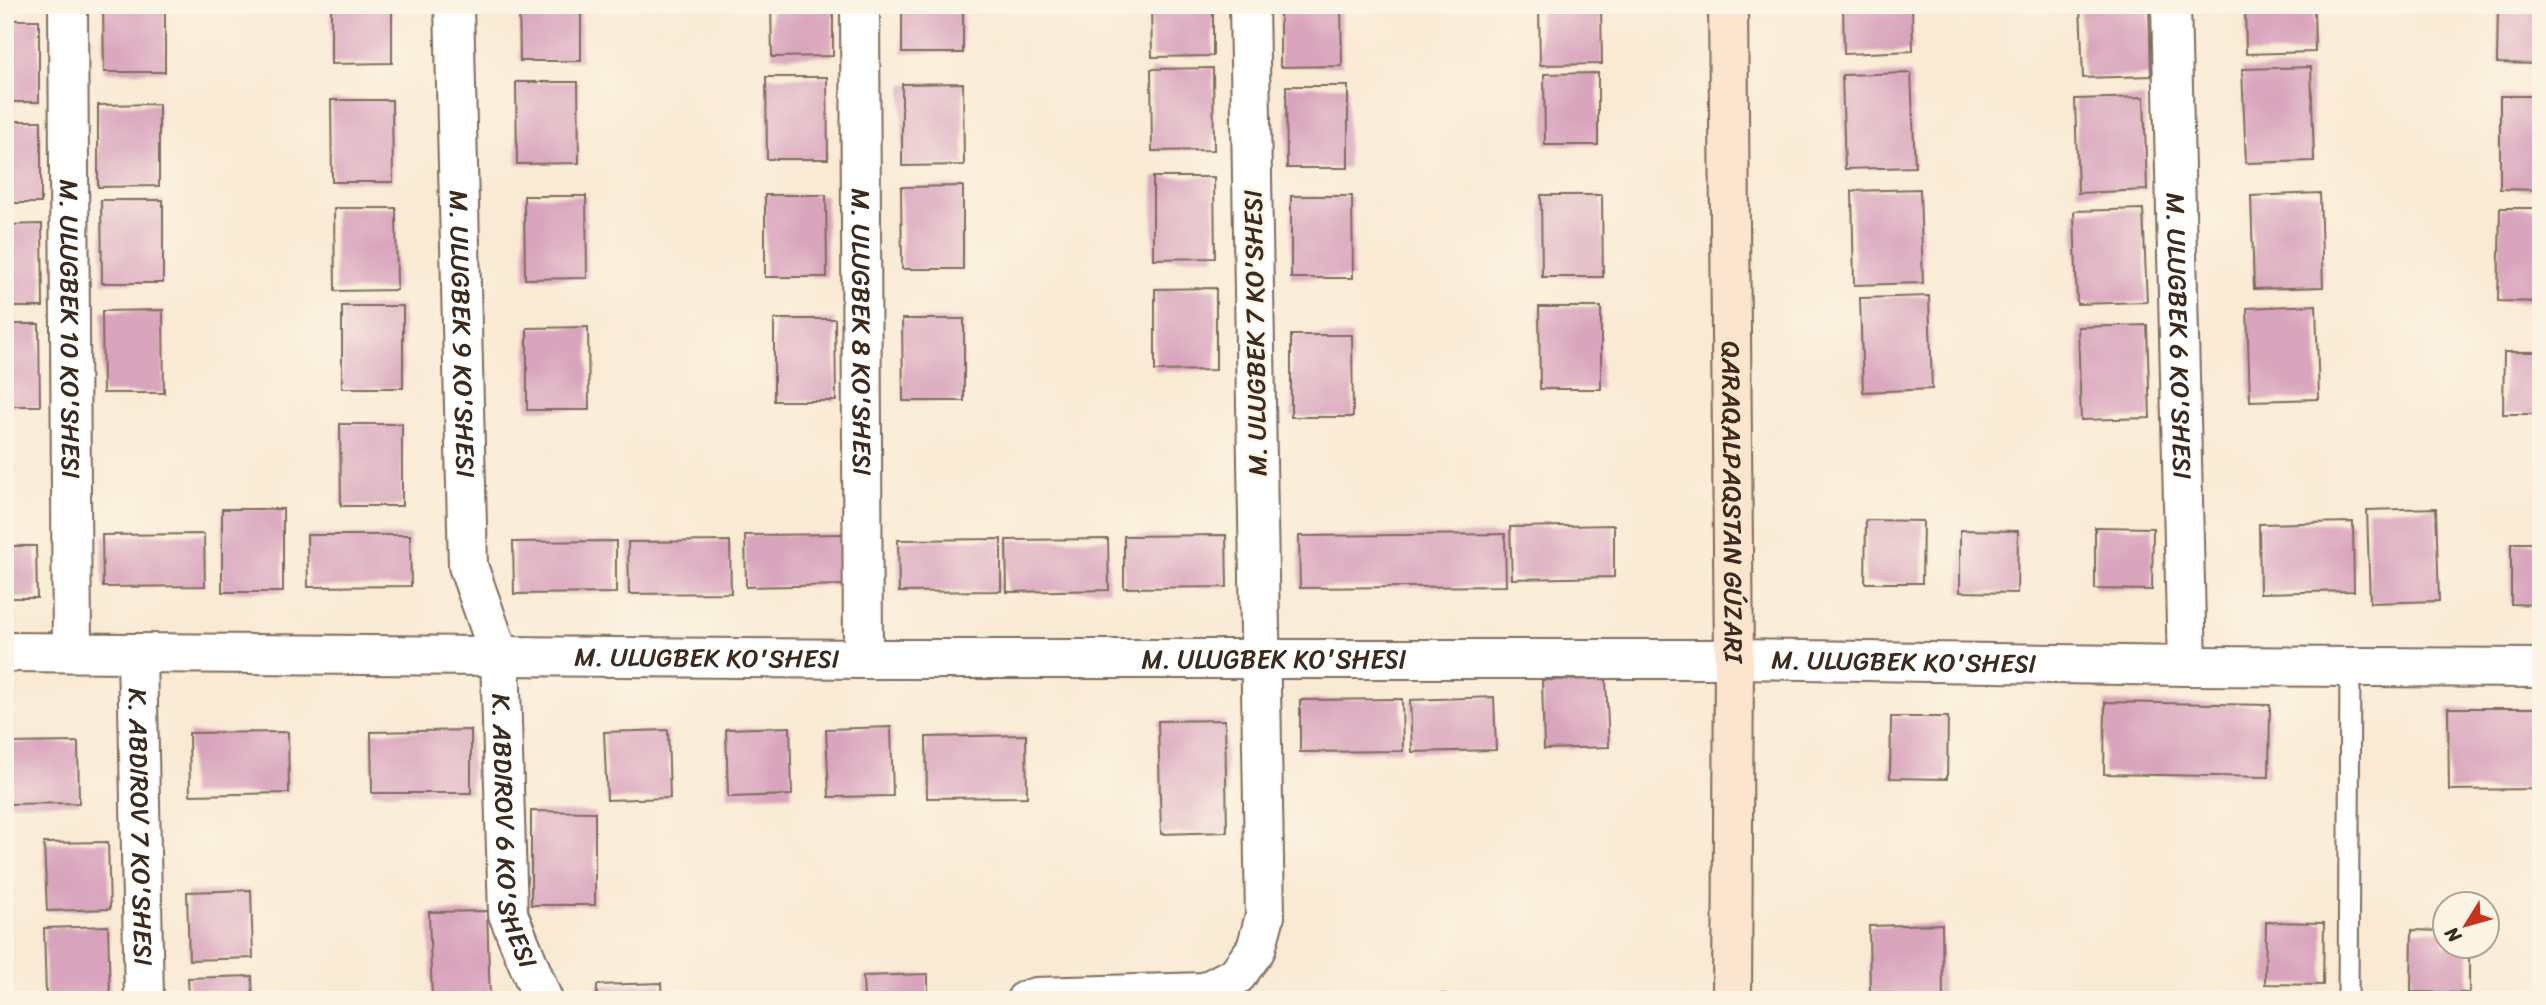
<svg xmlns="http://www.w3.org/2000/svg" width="2546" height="1005" viewBox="0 0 2546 1005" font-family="Sriracha,sans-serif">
	<rect width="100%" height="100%" fill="#fcf5e5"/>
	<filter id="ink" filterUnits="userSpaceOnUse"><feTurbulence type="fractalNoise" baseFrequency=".0143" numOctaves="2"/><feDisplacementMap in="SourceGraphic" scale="14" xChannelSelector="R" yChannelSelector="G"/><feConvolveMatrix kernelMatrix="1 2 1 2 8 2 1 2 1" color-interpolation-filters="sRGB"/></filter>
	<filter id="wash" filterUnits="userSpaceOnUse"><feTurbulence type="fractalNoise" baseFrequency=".00686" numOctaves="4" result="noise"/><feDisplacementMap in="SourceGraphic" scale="28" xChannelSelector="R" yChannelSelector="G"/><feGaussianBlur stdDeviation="1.57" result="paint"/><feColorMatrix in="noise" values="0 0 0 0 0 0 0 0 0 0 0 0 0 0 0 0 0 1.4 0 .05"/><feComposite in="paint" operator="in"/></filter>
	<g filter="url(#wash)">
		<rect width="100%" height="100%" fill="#f9ead4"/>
		<g id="blocks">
			<path fill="#d9a5bd" d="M103 5H165V72H104Z
				M331 5H392V63L331 64Z
				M519 5H581V61H520Z
				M771 5H833V56L772 57Z
				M902 5H963V53H902Z
				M1151 5H1213V56L1152 57Z
				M1280 5H1341L1342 66 1280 67Z
				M1539 5H1601L1602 64 1540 65Z
				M1843 5H1912L1913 51 1844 54Z
				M2080 5H2149L2151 76 2083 78Z
				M2245 5H2314L2315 52 2246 54Z
				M2498 5H2541V64L2497 63Z
				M5 20H39V102H5Z
				M2311 67 2314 161 2246 163 2242 69Z
				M1213 68 1214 150 1152 151 1151 69Z
				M1598 73V145H1545L1544 74Z
				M1911 73 1915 167 1845 169 1842 75Z
				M766 77H827L828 159H767Z
				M516 82H578L579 163 517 164Z
				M963 83 964 165 902 166V84Z
				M1286 86H1348V168H1287Z
				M2500 96H2541V190L2500 189Z
				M2144 97 2147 190 2078 193 2075 99Z
				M331 100H392L393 182H332Z
				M159 104V186L98 187V105Z
				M5 121H41V203H5Z
				M1153 177H1214L1215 258 1153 259Z
				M963 186V269H902L901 187Z
				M1920 189 1923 283 1854 285 1852 191Z
				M2320 193 2323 287 2254 289 2251 196Z
				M765 195H826L827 277H765Z
				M1541 195H1602L1603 277H1542Z
				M524 196H586L587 278 525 279Z
				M1291 196H1352L1353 278H1291Z
				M101 200H163V283H102Z
				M334 208H396L397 290 335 291Z
				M2500 208H2541V302L2498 301Z
				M2143 209 2147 302 2077 304 2074 211Z
				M42 224 43 307H5V225Z
				M1216 288V370L1155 371V289Z
				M1929 296 1932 389 1863 392 1860 298Z
				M2316 305 2319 399 2250 401 2247 308Z
				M342 306H403V388H342Z
				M1539 307H1601V389H1540Z
				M163 310 164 393H103L102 311Z
				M774 319H835L836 401H774Z
				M902 319H964V401H903Z
				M5 324H39L40 406H5Z
				M2147 325 2150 418 2081 420 2078 327Z
				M588 327 589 410H527V328Z
				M1291 335H1352L1353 417H1291Z
				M2504 352H2541V414H2503Z
				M340 424H402V506H341Z
				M2436 508 2439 601 2370 603 2367 510Z
				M222 509H283V592H222Z
				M1866 520 1923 521 1922 583H1865Z
				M2353 522 2354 591 2260 593 2259 524Z
				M1614 525V577L1512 579 1510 527Z
				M2095 527 2153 528 2152 590 2095 589Z
				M1960 530 2018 531 2017 593 1960 592Z
				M204 534 205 586 103 587 102 535Z
				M847 534 848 585 746 587 745 535Z
				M1505 534 1506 586 1300 588 1299 536Z
				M307 535H410L411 586 308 587Z
				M1226 535 1227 587 1124 588V536Z
				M1001 539V591L899 592 898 540Z
				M1108 539 1109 590 1007 592 1006 540Z
				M616 541V593L514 594 513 542Z
				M730 541 731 593 629 594 628 542Z
				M2511 543H2541V605L2511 604Z
				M5 546H36L37 598H5Z
				M1606 679 1609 747 1544 749 1542 680Z
				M1494 697 1496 750 1412 752 1410 700Z
				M1402 699 1403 751 1300 752V700Z
				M2105 702 2270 705 2269 777 2104 774Z
				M2448 708H2541V789L2449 790Z
				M1891 717H1948L1947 779 1890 778Z
				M1225 720 1227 832 1161 834 1158 721Z
				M790 727 792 795 728 797 726 729Z
				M891 727 893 796 829 797 826 729Z
				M471 730V793H372L371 732Z
				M668 730 670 798 607 800 604 732Z
				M288 732 289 793 190 795 189 733Z
				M1026 735 1027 797 927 798 926 737Z
				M78 742 79 803 5 804V743Z
				M531 811 595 812V905H531Z
				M108 842 110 909 47 911 44 843Z
				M251 890 253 958 189 960 187 892Z
				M487 911 490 1000H432L429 912Z
				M2266 922 2324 923 2323 985 2265 984Z
				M1942 924 1943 1000H1870L1869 926Z
				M108 926 110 994 46 996 44 928Z
				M2412 930 2444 931V946H2469V993L2411 992Z
				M928 974V1000H864L863 976Z
				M252 976 253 1000H189L188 978Z
				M661 983 662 1000H597V985Z
				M1445 994V1000H1342V995Z"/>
		</g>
	</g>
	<g filter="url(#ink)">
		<use href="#blocks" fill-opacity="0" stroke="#7e6d5e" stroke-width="2"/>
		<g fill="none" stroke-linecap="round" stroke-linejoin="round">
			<defs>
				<path id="lane" d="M2348 1000 2350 667"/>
				<g id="street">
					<path id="s1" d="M68 5 72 652"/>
					<path id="s2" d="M454 5 468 566 500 657 508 914 543 1000"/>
					<path id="s3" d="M860 5 863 659"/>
					<path id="s4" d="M2171 5 2187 666"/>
					<path id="s5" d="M5 652 863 659H1734L2187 666 2541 668"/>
					<path id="s6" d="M137 654 144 1000"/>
					<path d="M1026 1000 1036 997 1205 992 1237 975 1256 949 1265 916 1249 5"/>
				</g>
				<g id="secondary">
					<path id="s7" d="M1728 5 1734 659 1732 1000"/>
				</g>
			</defs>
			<use href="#lane" stroke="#7e6d5e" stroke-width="23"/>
			<use href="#street" stroke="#7e6d5e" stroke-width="42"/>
			<use href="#secondary" stroke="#7e6d5e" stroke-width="42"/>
			<use href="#lane" stroke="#fff" stroke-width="19"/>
			<use href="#street" stroke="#fff" stroke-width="38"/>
			<use href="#secondary" stroke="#fce5cf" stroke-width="38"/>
		</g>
	</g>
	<g text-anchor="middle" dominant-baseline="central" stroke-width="5" stroke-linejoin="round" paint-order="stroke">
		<g font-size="26" fill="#3b2a1e" stroke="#fcf5e5">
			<text stroke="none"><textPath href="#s1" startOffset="324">M. ULUGBEK 10 KO'SHESI</textPath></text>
			<text stroke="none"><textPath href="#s3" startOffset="327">M. ULUGBEK 8 KO'SHESI</textPath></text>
			<text transform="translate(1255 333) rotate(-91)">M. ULUGBEK 7 KO'SHESI</text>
			<text stroke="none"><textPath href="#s2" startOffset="329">M. ULUGBEK 9 KO'SHESI</textPath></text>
			<text stroke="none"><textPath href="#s4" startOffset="331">M. ULUGBEK 6 KO'SHESI</textPath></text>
			<text stroke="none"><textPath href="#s7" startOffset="497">QARAQALPAQSTAN GÚZARI</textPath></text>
			<text stroke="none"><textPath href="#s5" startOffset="702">M. ULUGBEK KO'SHESI</textPath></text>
			<text stroke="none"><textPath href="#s5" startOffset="1269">M. ULUGBEK KO'SHESI</textPath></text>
			<text stroke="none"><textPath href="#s5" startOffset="1899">M. ULUGBEK KO'SHESI</textPath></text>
			<text stroke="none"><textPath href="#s6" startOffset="173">K. ABDIROV 7 KO'SHESI</textPath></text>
			<text stroke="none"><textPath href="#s2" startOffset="833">K. ABDIROV 6 KO'SHESI</textPath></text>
		</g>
	</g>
	<rect width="2546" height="1005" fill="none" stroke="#fcf5e5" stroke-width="28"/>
	<g transform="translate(2466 925) rotate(233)"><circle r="33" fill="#fcf5e5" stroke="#afa495" stroke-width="2"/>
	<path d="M0-5L12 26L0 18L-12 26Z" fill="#c8321e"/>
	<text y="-10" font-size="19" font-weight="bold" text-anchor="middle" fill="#3b2a1e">N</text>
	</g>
</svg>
